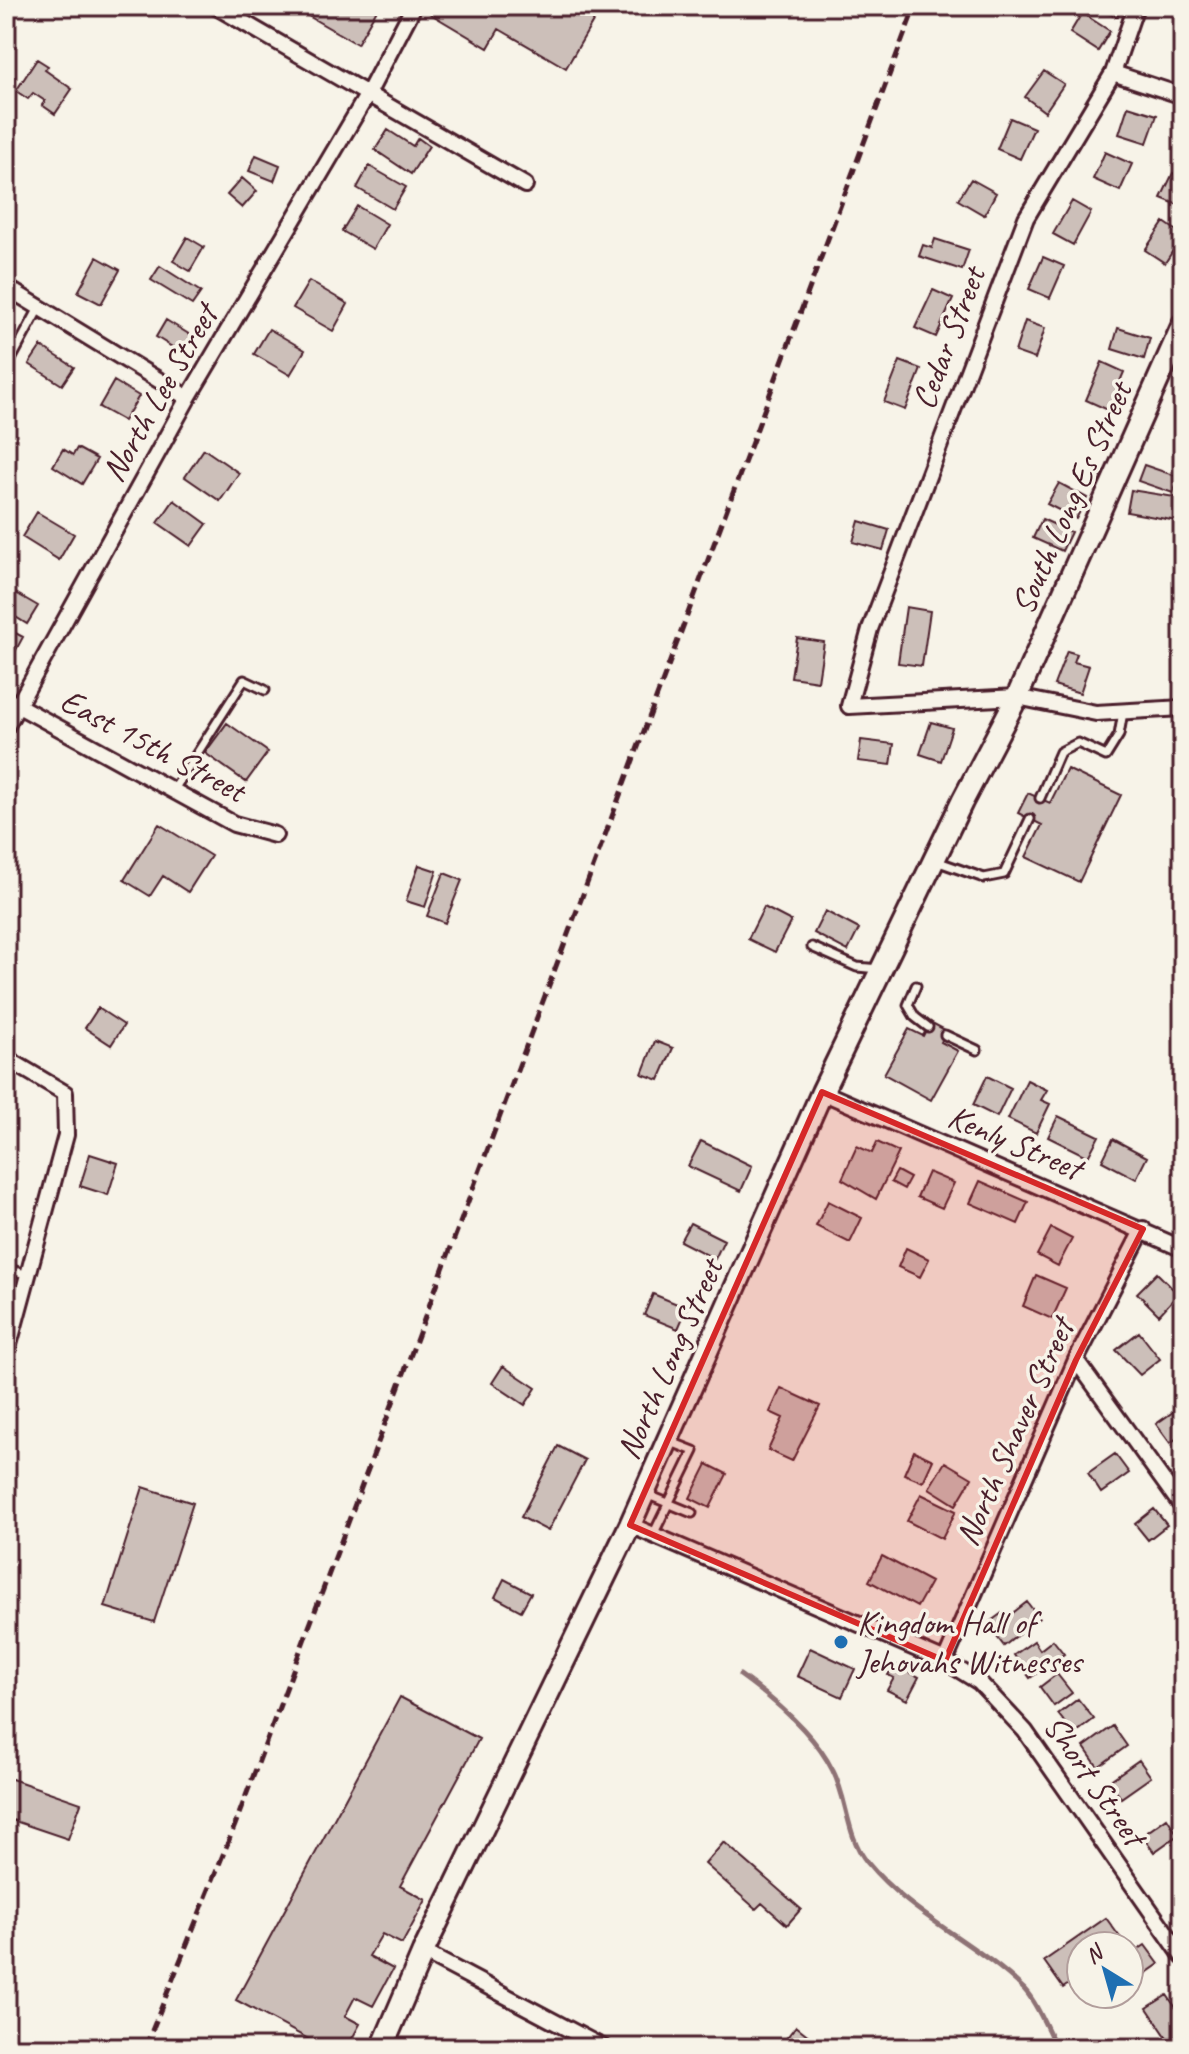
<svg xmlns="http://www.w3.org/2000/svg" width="1189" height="2054" viewBox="0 0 1189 2054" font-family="Caveat,sans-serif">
	<rect width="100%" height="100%" fill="#f7f3e8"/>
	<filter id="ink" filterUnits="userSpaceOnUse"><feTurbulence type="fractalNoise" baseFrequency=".0125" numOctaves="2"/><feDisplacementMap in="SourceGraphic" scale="16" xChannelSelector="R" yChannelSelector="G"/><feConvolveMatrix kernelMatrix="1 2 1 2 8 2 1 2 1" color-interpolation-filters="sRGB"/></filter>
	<g filter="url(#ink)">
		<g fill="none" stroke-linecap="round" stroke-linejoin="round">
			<path stroke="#8e7275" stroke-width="5" d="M740 1675C772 1698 815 1734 833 1771 848 1800 846 1836 867 1862 910 1915 976 1942 1024 1989 1038 2004 1047 2030 1057 2048"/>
		</g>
		<path fill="#ccbfb9" stroke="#4a1f2b" stroke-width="2" d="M291 6H379L357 44Z
			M433 6H570L594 20 566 68 499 29 488 48 429 13Z
			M1085 6H1121L1118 17Z
			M1082 13 1110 31 1098 51 1070 33Z
			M37 59 48 66 45 70 72 89 55 114 42 105 45 101 33 93 28 99 16 91Z
			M1044 71 1064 84 1045 112 1025 97Z
			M1128 106 1157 115 1147 143 1119 134Z
			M1010 118 1034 128 1020 159 997 149Z
			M388 130 413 146 418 138 429 146 411 174 375 150Z
			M1105 152 1132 164 1120 191 1093 179Z
			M256 155 280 165 274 181 249 171Z
			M369 166 406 187 393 209 357 188Z
			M1173 173 1183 177V207L1161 198Z
			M242 178 257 191 242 208 227 195Z
			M971 179 996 193 984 215 958 200Z
			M1072 201 1091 212 1073 245 1053 234Z
			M357 206 387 224 373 249 342 231Z
			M1164 222 1183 235 1165 263 1145 250Z
			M187 237 204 247 190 271 173 261Z
			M935 239 969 250 962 270 919 256 923 245 932 248Z
			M97 257 120 270 101 304 78 292Z
			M1043 257 1064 266 1050 298 1029 289Z
			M160 266 201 292 192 305 151 280Z
			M309 281 348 304 333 331 293 308Z
			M933 290 953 299 936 337 915 328Z
			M166 320 192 336 182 353 156 337Z
			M1025 321 1045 328 1035 359 1015 352Z
			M1118 328 1150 338 1144 359 1112 349Z
			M269 329 305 350 290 375 254 354Z
			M41 346 74 367 62 385 29 364Z
			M900 361 921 369 905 410 884 402Z
			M1102 362 1124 372 1108 410 1086 400Z
			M114 381 139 396 124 421 99 407Z
			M77 448 97 459 82 484 53 466 63 449 73 455Z
			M204 449 239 473 220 501 185 477Z
			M1144 465 1179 477 1173 493 1138 481Z
			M1059 483 1087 498 1076 519 1047 504Z
			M1131 490 1181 498 1177 521 1127 512Z
			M174 500 207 524 191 546 158 523Z
			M37 512 74 534 59 560 22 537Z
			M1042 519 1071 532 1062 551 1033 538Z
			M859 521 889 530 883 550 853 542Z
			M14 592 38 606 27 624 6 611Z
			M906 607 930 611 922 666 898 663Z
			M6 628 23 637 10 661 6 659Z
			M797 638 824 642 818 681 791 677Z
			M1067 651 1077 654 1074 662 1089 666 1080 693 1054 685Z
			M931 722 952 728 941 761 920 754Z
			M227 723 268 752 246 782 205 753Z
			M861 740 894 744 891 765 858 761Z
			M1067 769 1121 795 1079 882 1026 857 1042 825 1018 813 1028 793 1050 803Z
			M159 824 211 856 188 892 163 876 150 896 124 880Z
			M419 865 437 871 425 907 406 901Z
			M444 873 462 880 445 923 427 916Z
			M764 907 791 921 775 952 748 939Z
			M825 911 859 929 848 951 814 933Z
			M98 1008 124 1025 111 1045 85 1028Z
			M930 1022 947 1031 941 1042 958 1051 931 1100 884 1074 909 1029 923 1036Z
			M655 1041 673 1048 659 1080 642 1074Z
			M987 1076 1011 1088 997 1117 973 1105Z
			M1027 1080 1047 1090 1041 1100 1050 1104 1036 1133 1008 1119Z
			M1058 1116 1099 1136 1088 1157 1048 1137Z
			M1113 1139 1147 1157 1136 1179 1102 1161Z
			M701 1141 752 1166 741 1191 688 1166Z
			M877 1142 899 1152 876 1199 842 1179 857 1146 872 1153Z
			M90 1154 118 1163 108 1195 80 1186Z
			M897 1171 910 1178 904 1189 891 1182Z
			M928 1172 954 1183 942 1208 917 1197Z
			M980 1181 1028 1202 1018 1224 970 1203Z
			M828 1201 862 1218 850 1243 816 1226Z
			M690 1223 724 1240 715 1259 680 1241Z
			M1051 1228 1072 1239 1058 1266 1037 1255Z
			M906 1248 929 1259 920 1277 898 1267Z
			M1157 1273 1178 1294 1159 1315 1137 1293Z
			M1036 1275 1066 1288 1052 1319 1023 1306Z
			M653 1294 687 1308 678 1329 644 1315Z
			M1139 1332 1160 1359 1140 1375 1116 1350Z
			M503 1366 536 1388 525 1405 492 1383Z
			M781 1388 820 1406 792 1461 768 1450 783 1418 770 1412Z
			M1183 1405V1434L1170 1443 1156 1424Z
			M558 1446 585 1460 548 1531 521 1517Z
			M914 1451 933 1460 923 1482 904 1474Z
			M1115 1454 1129 1473 1101 1493 1088 1473Z
			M945 1462 972 1478 956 1505 929 1488Z
			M707 1464 727 1474 710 1508 690 1498Z
			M143 1487 193 1503 154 1622 105 1607Z
			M921 1494 956 1511 942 1539 907 1521Z
			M1154 1509 1167 1525 1148 1540 1135 1524Z
			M882 1556 931 1582 917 1607 869 1581Z
			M504 1579 531 1593 521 1611 495 1597Z
			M1027 1602 1039 1618 1004 1646 987 1624 1002 1613 1006 1618Z
			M1053 1640 1064 1654 1030 1678 1014 1655 1034 1641 1040 1650Z
			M810 1648 855 1669 842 1697 797 1676Z
			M894 1664 919 1677 907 1700 887 1690 894 1678 888 1675Z
			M1057 1674 1072 1693 1054 1706 1040 1687Z
			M400 1697 479 1739 400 1886 426 1900 402 1944 382 1934 369 1956 393 1969 373 2006 355 1997 345 2016 360 2024 347 2048H325L236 2000Z
			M1078 1699 1094 1719 1074 1734 1058 1714Z
			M1113 1726 1127 1746 1098 1767 1084 1747Z
			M1139 1760 1151 1777 1121 1798 1109 1781Z
			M6 1777 81 1803 68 1839 6 1818Z
			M1167 1818 1178 1835 1154 1852 1142 1836Z
			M724 1842 801 1909 787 1925 762 1903 756 1909 705 1864Z
			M1106 1918 1125 1944 1081 1946V1976L1063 1988 1044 1961Z
			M1145 1945 1159 1964 1129 1985V1956Z
			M1167 1995 1183 2018V2032L1170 2042 1147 2008Z
			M796 2026 824 2048H785L781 2045Z"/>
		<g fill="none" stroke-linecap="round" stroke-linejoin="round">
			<defs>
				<path id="lane" d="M6 369 39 308
					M173 791 244 680 265 690
					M1040 798 1060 752 1078 743 1106 756 1119 735 1123 712
					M936 861 984 878 1004 874 1030 819
					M812 947 857 967 879 969
					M916 986 908 1005 915 1017 928 1027
					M945 1035 977 1050
					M6 1268 28 1275
					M646 1494 692 1513
					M653 1535 694 1451 671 1442"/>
				<path id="street" d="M215 6 525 185
					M1136 6 1113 73 1026 218 870 629 849 706 1017 697 1096 713 1183 708
					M1113 73 1183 96
					M6 287 188 398
					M6 699 234 824 275 835
					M6 727 188 398 369 92 414 6
					M6 1058 65 1093 66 1135 6 1356
					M822 1092 1183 1249
					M1076 1360 1183 1508
					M630 1525 945 1661 979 1682 1025 1731 1183 1957
					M945 1661 1076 1360 1143 1229
					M423 1952 604 2048"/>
				<path id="secondary" d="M382 2048 423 1952 630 1525 822 1092 962 802 1017 697 1183 324"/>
			</defs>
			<use href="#lane" stroke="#4a1f2b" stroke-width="13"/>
			<use href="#street" stroke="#4a1f2b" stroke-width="20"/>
			<use href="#secondary" stroke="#4a1f2b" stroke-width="26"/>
			<use href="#lane" stroke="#f7f3e8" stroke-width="7"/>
			<use href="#street" stroke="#f7f3e8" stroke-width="14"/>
			<use href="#secondary" stroke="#f7f3e8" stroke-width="20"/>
			<path stroke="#4a1f2b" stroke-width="5" stroke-dasharray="12 6" stroke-linecap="butt" d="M145 2048 235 1825 915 6"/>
		</g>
	</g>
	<path fill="#d62828" fill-opacity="0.2" stroke="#d62828" stroke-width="6" stroke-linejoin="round" d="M822 1092 1143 1229 1076 1360 945 1661 630 1525Z"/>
	<circle fill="#1f6fb2" stroke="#f7f3e8" stroke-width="3" cx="841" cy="1642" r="8"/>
	<g text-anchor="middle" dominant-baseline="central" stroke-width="7" stroke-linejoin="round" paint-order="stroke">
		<g font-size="34" fill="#4a1f2b" stroke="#f7f3e8">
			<text transform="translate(948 338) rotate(-69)">Cedar Street</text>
			<text transform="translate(159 393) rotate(-60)">North Lee Street</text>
			<text transform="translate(1071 498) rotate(-66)">South Long Es Street</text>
			<text transform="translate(153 745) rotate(28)">East 15th Street</text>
			<text transform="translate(1015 1142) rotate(23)">Kenly Street</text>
			<text transform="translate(669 1359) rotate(-66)">North Long Street</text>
			<text transform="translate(1014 1432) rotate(-66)">North Shaver Street</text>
			<text transform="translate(1095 1780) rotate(55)">Short Street</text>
		</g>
		<g font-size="34" fill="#4a1f2b" stroke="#f7f3e8" text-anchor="start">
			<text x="857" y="1622">Kingdom Hall of<tspan x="857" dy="39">Jehovahs Witnesses</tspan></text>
		</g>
	</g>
	<rect width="1189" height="2054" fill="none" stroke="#f7f3e8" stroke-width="32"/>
	<rect x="16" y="16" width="1157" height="2022" fill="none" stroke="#4a1f2b" stroke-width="3" filter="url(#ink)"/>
	<g transform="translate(1105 1970) rotate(323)"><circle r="38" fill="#f7f3e8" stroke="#b29e9c" stroke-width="2"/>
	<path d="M0-6L14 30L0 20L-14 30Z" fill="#1f6fb2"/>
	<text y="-12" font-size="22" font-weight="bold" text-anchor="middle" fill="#4a1f2b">N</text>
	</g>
</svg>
